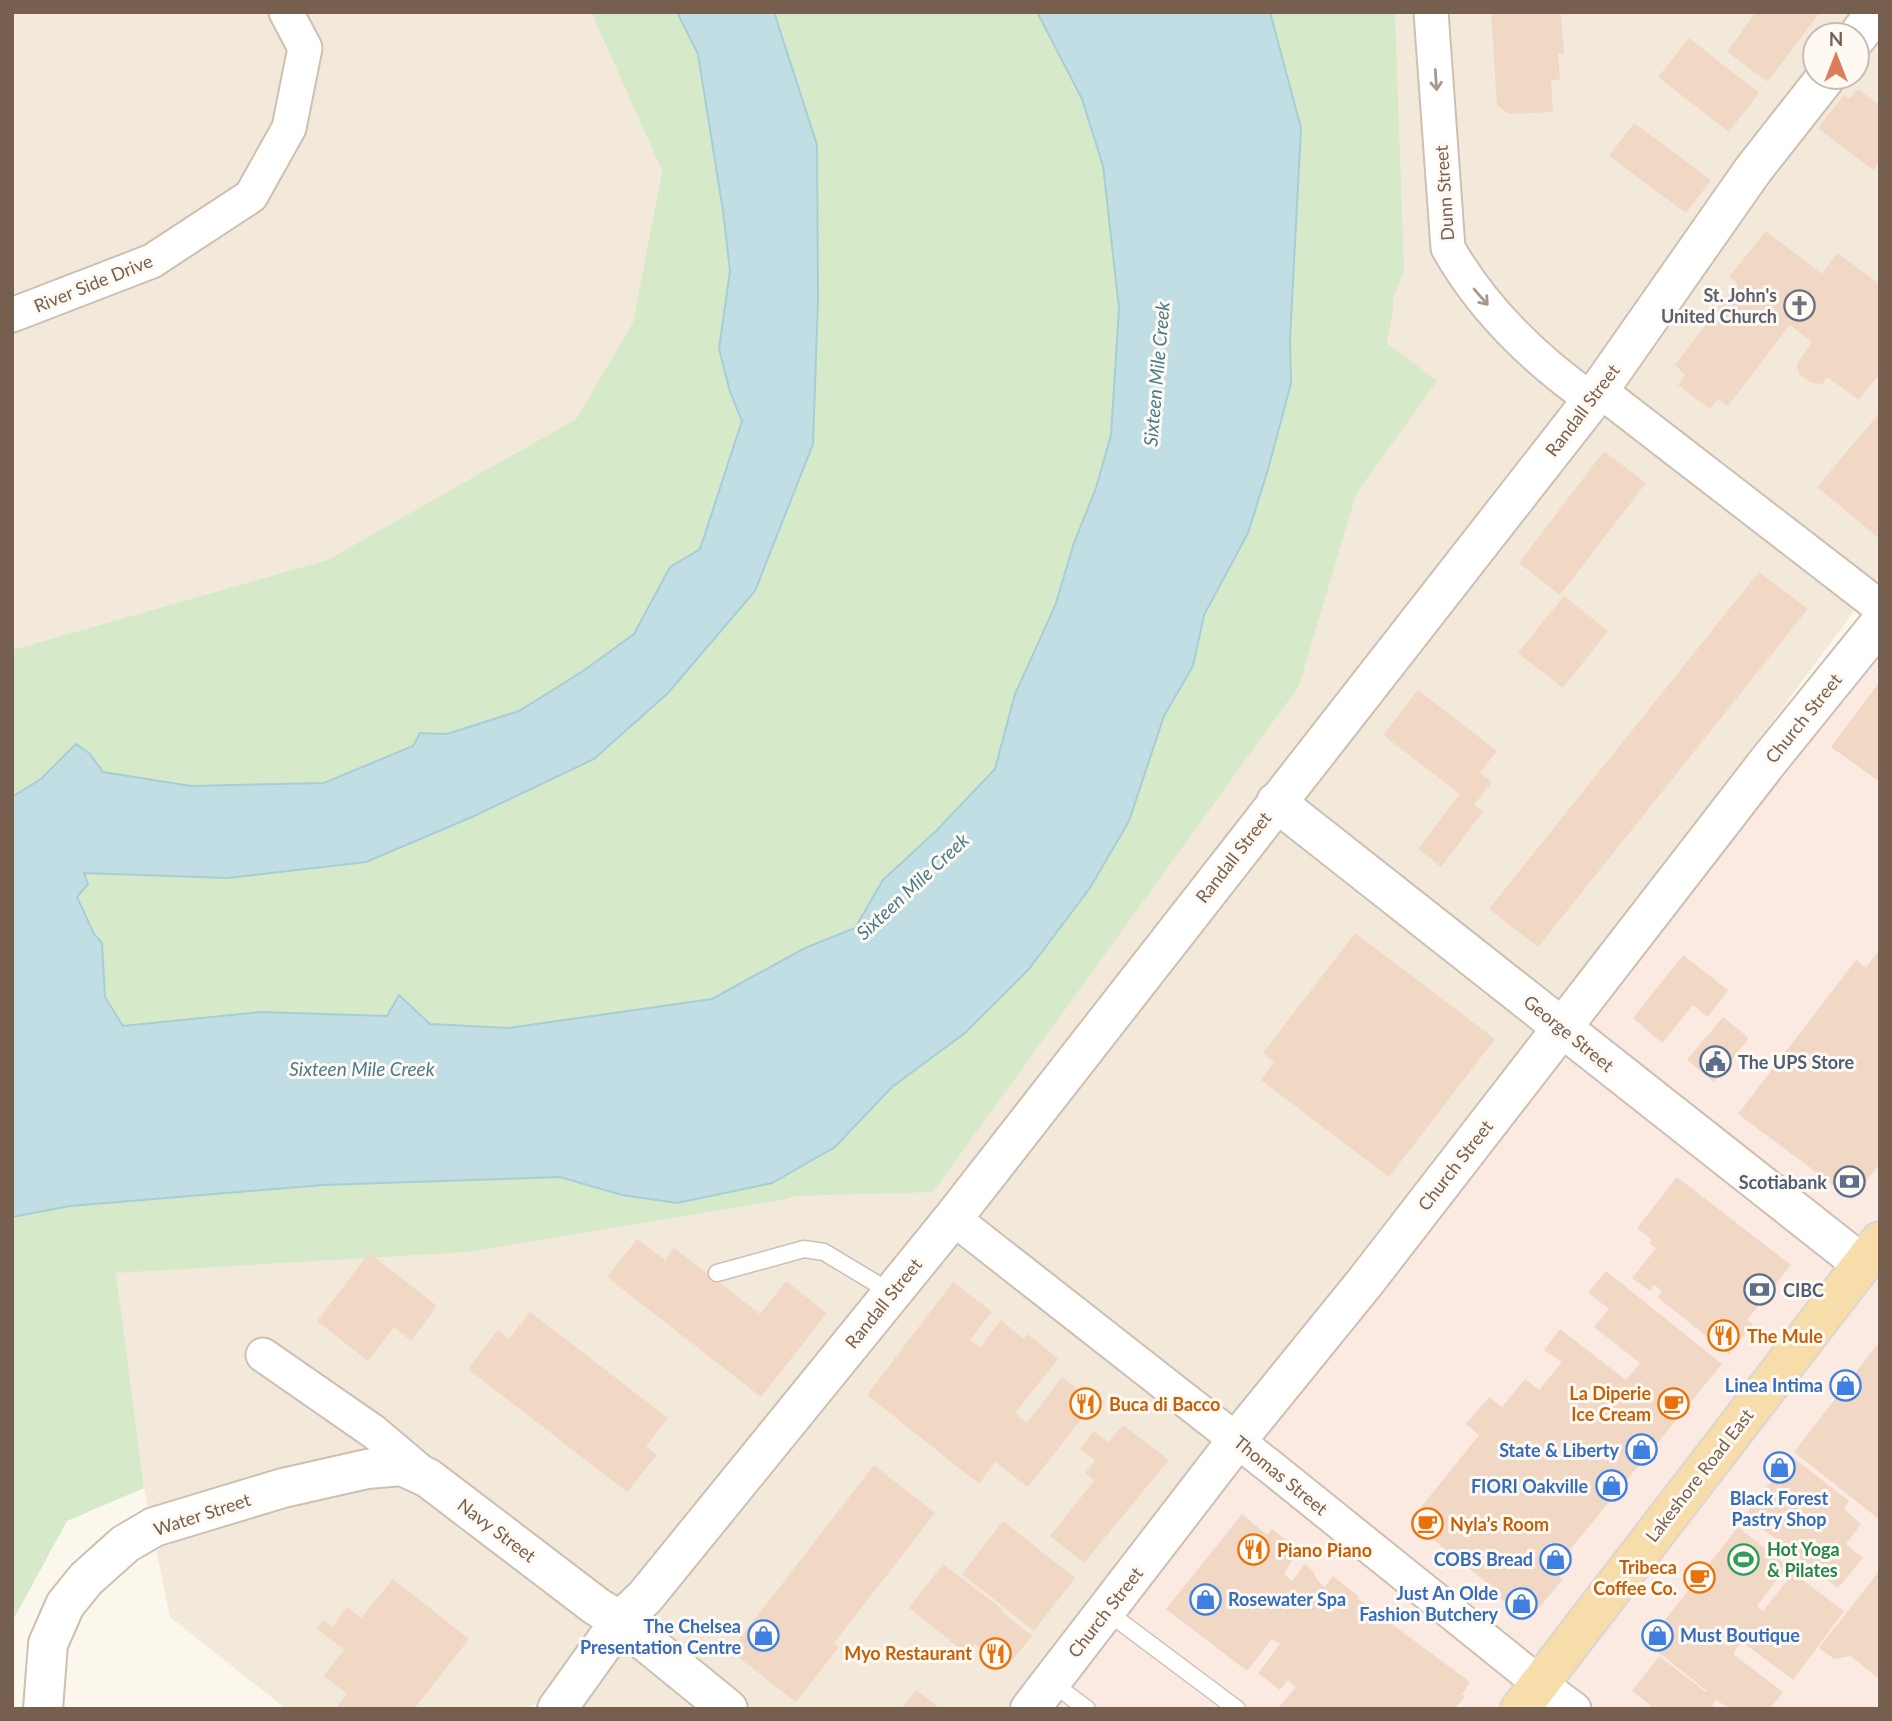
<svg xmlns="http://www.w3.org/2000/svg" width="1892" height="1721" viewBox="0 0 1892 1721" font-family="Lato,sans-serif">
	<rect width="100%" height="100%" fill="#fcf7ec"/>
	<path fill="#f3e9db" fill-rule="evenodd" d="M12 12H591L662 171 633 322 576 419 327 560 12 650Z
		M1383 12H1880V576L1041 1709H574L547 1693 529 1709H286L170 1617 144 1488 115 1268 1377 20ZM1815 35H1857V77H1815Z"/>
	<path fill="#fbeae1" d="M1880 616V1709H1049Z"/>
	<path fill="#d6eaca" d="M591 12H1395L1404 271 1393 299V309L1387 343 1437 381 1356 494 1299 686 933 1192 795 1196 787 1199 468 1252 116 1273 144 1488 67 1521 12 1622V650L327 560 576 419 633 322 662 171Z"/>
	<path fill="#c1dee5" stroke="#a7cdd7" stroke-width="2" d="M677 12H774L817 145 818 298 813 444 755 591 668 693 594 759 472 817 366 862 227 878 84 873 88 884 77 897 94 934 102 943 105 997 123 1026 260 1012 387 1016 399 995 430 1024 508 1028 712 999 805 948 855 928 883 880 936 831 995 769 1015 694 1055 606 1074 543 1096 488 1111 435 1119 308 1103 166 1082 99 1037 12H1270L1301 128 1290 339 1291 383 1269 466 1248 533 1204 615 1193 666 1164 716 1129 821 1090 888 1029 969 965 1033 892 1087 835 1147 772 1183 677 1203 622 1195 560 1177 323 1185 70 1206 12 1217V797L41 779 76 744 89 753 103 772 191 786 324 783 413 746 420 733 447 734 519 711 583 671 634 634 670 567 700 549 742 421 730 392 719 349 730 271 723 211 698 54Z"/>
	<path fill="#f0d8c5" d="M1491 12H1561L1564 54H1558L1560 80H1551L1553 112 1509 114 1497 105Z
		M1756 12H1820L1768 82 1727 52Z
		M1689 38 1759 93 1729 132 1658 77Z
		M1858 89 1880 106V161L1873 170 1818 128 1844 95 1849 99Z
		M1634 123 1711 180 1686 213 1609 156Z
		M1766 231 1822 274 1837 253 1880 284V373L1859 400 1827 377 1823 384 1812 383 1799 374 1797 364 1812 342 1790 325 1728 406 1718 399 1710 409 1678 385 1685 375 1675 365 1737 283 1729 277Z
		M1880 412V539L1817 487Z
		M1604 451 1646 483 1560 595 1519 563Z
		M1759 572 1808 609 1538 947 1489 909Z
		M1564 596 1608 631 1563 688 1518 653Z
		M1880 681V782L1831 747Z
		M1418 690 1497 751 1480 773 1492 782 1474 805 1483 812 1441 867 1418 849 1460 794 1383 735Z
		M1355 933 1495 1039 1389 1177 1261 1080 1274 1062 1263 1053Z
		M1880 949V1163L1852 1199 1738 1114 1856 960 1866 968Z
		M1683 955 1728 990 1708 1017 1693 1005 1662 1043 1633 1018Z
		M1723 1017 1749 1038 1714 1082 1687 1060Z
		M1677 1177 1791 1265 1747 1320 1753 1324 1729 1354 1657 1297 1662 1291 1654 1285 1650 1291 1632 1278 1656 1248 1649 1243 1652 1240 1637 1228Z
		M637 1239 665 1260 674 1248 760 1314 786 1281 827 1313 761 1397 607 1277Z
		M369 1253 437 1306 411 1341 394 1327 368 1361 317 1321Z
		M1606 1271 1722 1364 1569 1551 1573 1554 1557 1575 1563 1579 1532 1616 1527 1612 1523 1616 1500 1598 1502 1595 1410 1521 1479 1435 1466 1424 1489 1397 1502 1407 1525 1379 1539 1390 1562 1362 1544 1350 1560 1329 1626 1380 1640 1363 1594 1327 1609 1309 1588 1293Z
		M953 1282 992 1312 970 1340 980 1347 1001 1320 1024 1339 1028 1334 1058 1359 1015 1413 1027 1423 1062 1377 1094 1403 1028 1487 995 1462 979 1484 867 1395Z
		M530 1312 668 1418 646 1446 657 1455 627 1492 468 1369 498 1330 509 1339Z
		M1877 1345H1880V1520L1794 1452Z
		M1123 1425 1169 1460 1084 1563 1050 1536 1094 1481 1085 1473 1095 1460 1080 1449 1094 1431 1108 1442Z
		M1791 1456 1849 1501 1844 1509 1861 1524 1846 1544 1863 1558 1838 1588 1745 1515Z
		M874 1465 935 1513 834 1643 839 1647 796 1702 730 1651Z
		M1242 1514 1267 1535 1272 1529 1298 1549 1284 1574 1292 1581 1305 1564 1313 1571 1317 1580 1325 1587 1333 1576 1359 1597 1358 1599 1470 1682 1462 1694 1465 1696 1455 1709H1277L1296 1687 1288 1680 1280 1690 1258 1673 1280 1644 1272 1639 1247 1671 1166 1609Z
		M1003 1521 1075 1578 1034 1631 962 1574Z
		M1738 1527 1787 1566 1757 1606 1763 1611 1793 1573 1844 1611 1793 1680 1742 1642 1733 1654 1783 1692 1770 1709H1731L1716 1700 1712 1705 1716 1709H1655L1632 1691 1659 1656 1706 1692 1707 1691 1647 1643Z
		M943 1564 1002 1609 1000 1610 1032 1636 1006 1668 975 1644 967 1654 909 1608Z
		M1880 1570V1680L1851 1656 1834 1659 1819 1648Z
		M393 1579 469 1639 414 1709H335L347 1694 324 1676 344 1650 317 1629 323 1620 332 1627 347 1607 361 1618Z
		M916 1690 941 1709H901Z"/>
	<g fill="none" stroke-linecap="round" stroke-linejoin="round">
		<defs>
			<path id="service" d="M717 1273 804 1249 824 1252 892 1293
				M1106 1611 1237 1709
				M1051 1682 1087 1709"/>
			<path id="minor" d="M1431 12 1448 248C1483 310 1534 359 1592 400
				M12 315 152 261 251 196 289 128 305 48 286 12
				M1599 390 1880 607
				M953 1218 1272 1468 1539 1683 1574 1709
				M263 1355 374 1432 426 1476"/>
			<path id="tertiary" d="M1857 37 1876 12
				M1276 802 1862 1264
				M43 1709 48 1644 65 1605 86 1579 125 1544 154 1527 283 1488 367 1469 402 1466 428 1478 596 1606 620 1621 728 1709
				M557 1709 620 1621 645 1597 953 1218 1592 400 1753 170 1826 77
				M1030 1709 1237 1440 1366 1281 1770 759 1880 623"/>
			<path id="primary" d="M1520 1709 1880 1241"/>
		</defs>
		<use href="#service" stroke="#cebfb1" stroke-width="19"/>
		<use href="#minor" stroke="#cebfb1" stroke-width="37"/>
		<use href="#tertiary" stroke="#cebfb1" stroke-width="42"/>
		<use href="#primary" stroke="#dcd5d1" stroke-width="42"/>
		<use href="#service" stroke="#fff" stroke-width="16"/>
		<use href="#minor" stroke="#fff" stroke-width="33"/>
		<use href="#tertiary" stroke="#fff" stroke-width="38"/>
		<use href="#primary" stroke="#f6dda9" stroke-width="38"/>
	</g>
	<defs><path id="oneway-shaft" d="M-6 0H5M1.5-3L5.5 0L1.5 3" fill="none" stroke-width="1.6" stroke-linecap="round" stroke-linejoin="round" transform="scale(1.75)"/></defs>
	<g stroke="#a7978d">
		<use href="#oneway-shaft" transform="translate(1436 80) rotate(86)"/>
		<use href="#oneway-shaft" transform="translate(1481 297) rotate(49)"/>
	</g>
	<defs>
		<symbol id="church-ring" viewBox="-11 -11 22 22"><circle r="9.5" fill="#fefaf3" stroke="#6b7280" stroke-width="1.5"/><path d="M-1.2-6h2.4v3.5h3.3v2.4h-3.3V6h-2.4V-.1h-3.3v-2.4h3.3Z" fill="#6b7280"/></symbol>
		<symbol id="civic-ring" viewBox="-11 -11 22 22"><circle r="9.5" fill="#fefaf3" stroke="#5c6f8a" stroke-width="1.5"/><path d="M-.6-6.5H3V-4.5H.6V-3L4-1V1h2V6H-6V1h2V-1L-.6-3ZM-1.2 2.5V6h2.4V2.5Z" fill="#5c6f8a"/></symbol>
		<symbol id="bank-ring" viewBox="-11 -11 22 22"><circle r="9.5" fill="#fefaf3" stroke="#5c6f8a" stroke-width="1.5"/><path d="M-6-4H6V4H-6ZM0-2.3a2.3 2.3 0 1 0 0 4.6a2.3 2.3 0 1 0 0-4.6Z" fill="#5c6f8a"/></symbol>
		<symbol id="restaurant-ring" viewBox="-11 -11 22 22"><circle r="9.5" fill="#fefaf3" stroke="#e8710a" stroke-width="1.5"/><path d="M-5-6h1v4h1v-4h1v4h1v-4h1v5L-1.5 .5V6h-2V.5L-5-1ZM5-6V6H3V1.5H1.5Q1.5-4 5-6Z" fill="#e8710a"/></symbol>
		<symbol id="shop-ring" viewBox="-11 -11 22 22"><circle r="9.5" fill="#fefaf3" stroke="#3f7fe0" stroke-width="1.5"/><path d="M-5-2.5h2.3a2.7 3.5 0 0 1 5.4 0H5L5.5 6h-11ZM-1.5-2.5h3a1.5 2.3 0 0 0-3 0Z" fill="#3f7fe0"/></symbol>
		<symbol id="cafe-ring" viewBox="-11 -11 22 22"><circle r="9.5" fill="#fefaf3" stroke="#e8710a" stroke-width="1.5"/><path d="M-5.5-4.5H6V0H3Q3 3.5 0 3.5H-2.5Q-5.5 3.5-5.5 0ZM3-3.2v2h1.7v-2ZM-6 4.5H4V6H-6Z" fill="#e8710a"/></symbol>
		<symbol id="stadium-ring" viewBox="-11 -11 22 22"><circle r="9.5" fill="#fefaf3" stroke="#2e9e5b" stroke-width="1.5"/><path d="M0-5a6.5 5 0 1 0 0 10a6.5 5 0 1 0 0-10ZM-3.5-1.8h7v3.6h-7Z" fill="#2e9e5b"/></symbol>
	</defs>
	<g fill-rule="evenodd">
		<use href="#church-ring" x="1782" y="288" width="35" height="35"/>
		<use href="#civic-ring" x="1698" y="1044" width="35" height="35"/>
		<use href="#bank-ring" x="1832" y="1164" width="35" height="35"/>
		<use href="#bank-ring" x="1742" y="1272" width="35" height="35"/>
		<use href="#restaurant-ring" x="1706" y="1318" width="35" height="35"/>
		<use href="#shop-ring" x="1828" y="1368" width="35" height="35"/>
		<use href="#cafe-ring" x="1656" y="1386" width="35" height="35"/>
		<use href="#restaurant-ring" x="1068" y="1386" width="35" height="35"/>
		<use href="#shop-ring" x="1624" y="1432" width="35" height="35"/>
		<use href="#shop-ring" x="1762" y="1450" width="35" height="35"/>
		<use href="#shop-ring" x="1594" y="1468" width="35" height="35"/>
		<use href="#cafe-ring" x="1410" y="1506" width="35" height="35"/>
		<use href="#restaurant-ring" x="1236" y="1532" width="35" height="35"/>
		<use href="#shop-ring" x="1538" y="1542" width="35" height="35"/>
		<use href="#stadium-ring" x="1726" y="1542" width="35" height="35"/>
		<use href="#cafe-ring" x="1682" y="1560" width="35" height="35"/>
		<use href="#shop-ring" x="1188" y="1582" width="35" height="35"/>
		<use href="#shop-ring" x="1504" y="1586" width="35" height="35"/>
		<use href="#shop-ring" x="1640" y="1618" width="35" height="35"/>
		<use href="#shop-ring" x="746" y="1618" width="35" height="35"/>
		<use href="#restaurant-ring" x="978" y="1636" width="35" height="35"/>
	</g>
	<g text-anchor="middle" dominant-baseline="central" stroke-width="6" stroke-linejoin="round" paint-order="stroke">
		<g font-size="18" fill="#775f4f" stroke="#fefaf3">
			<text transform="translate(1444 193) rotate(-94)">Dunn Street</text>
			<text transform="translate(93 283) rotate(-22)">River Side Drive</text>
			<text transform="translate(1582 410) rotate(-53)">Randall Street</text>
			<text transform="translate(1803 718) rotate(-51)">Church Street</text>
			<text transform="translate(1233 857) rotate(-52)">Randall Street</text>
			<text transform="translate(1569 1033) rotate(39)">George Street</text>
			<text transform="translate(1455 1165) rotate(-52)">Church Street</text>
			<text transform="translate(883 1303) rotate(-51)">Randall Street</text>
			<text transform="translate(1281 1475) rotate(39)">Thomas Street</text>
			<text transform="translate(1699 1475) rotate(-52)">Lakeshore Road East</text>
			<text transform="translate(202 1514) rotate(-18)">Water Street</text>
			<text transform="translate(497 1530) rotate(37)">Navy Street</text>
			<text transform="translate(1105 1612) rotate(-52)">Church Street</text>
		</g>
		<g font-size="18" font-weight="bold" fill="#5b616d" stroke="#fefaf3" text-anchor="end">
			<text x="1777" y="295">St. John's<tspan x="1777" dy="21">United Church</tspan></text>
		</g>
		<g font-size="18" font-weight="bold" fill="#4e5e75" stroke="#fefaf3" text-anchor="start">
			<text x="1738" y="1062">The UPS Store</text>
			<text x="1827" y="1182" text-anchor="end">Scotiabank</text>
			<text x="1783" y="1290">CIBC</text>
		</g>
		<g font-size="18" font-weight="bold" fill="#c56008" stroke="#fefaf3" text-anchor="start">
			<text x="1747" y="1336">The Mule</text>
			<text x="1651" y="1393" text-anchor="end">La Diperie<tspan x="1651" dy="21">Ice Cream</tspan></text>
			<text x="1109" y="1404">Buca di Bacco</text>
			<text x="1450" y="1524">Nyla’s Room</text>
			<text x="1277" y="1550">Piano Piano</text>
			<text x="1677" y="1567" text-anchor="end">Tribeca<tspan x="1677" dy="21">Coffee Co.</tspan></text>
			<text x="972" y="1653" text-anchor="end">Myo Restaurant</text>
		</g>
		<g font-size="18" font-weight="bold" fill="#366cbe" stroke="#fefaf3" text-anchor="end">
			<text x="1823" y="1385">Linea Intima</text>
			<text x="1619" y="1450">State &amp; Liberty</text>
			<text x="1588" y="1486">FIORI Oakville</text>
			<text x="1779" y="1498" text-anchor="middle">Black Forest<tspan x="1779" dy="21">Pastry Shop</tspan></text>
			<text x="1533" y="1559">COBS Bread</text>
			<text x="1498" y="1593">Just An Olde<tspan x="1498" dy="21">Fashion Butchery</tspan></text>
			<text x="1228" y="1599" text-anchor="start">Rosewater Spa</text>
			<text x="741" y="1626">The Chelsea<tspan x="741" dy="21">Presentation Centre</tspan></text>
			<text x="1680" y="1635" text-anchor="start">Must Boutique</text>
		</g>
		<g font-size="18" font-weight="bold" fill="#27864d" stroke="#fefaf3" text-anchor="start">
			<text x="1767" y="1549">Hot Yoga<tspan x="1767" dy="21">&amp; Pilates</tspan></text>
		</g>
		<g font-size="19" font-style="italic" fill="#497b89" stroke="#fefaf3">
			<text transform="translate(1156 374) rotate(-85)">Sixteen Mile Creek</text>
			<text transform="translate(912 886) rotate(-43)">Sixteen Mile Creek</text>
			<text x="362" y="1068">Sixteen Mile Creek</text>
		</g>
	</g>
	<rect width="1892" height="1721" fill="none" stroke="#775f4f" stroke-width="28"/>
	<g transform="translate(1836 56)"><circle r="33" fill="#fefaf3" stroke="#c8bcb1" stroke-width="2"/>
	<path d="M0-5L12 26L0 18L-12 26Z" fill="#de7d59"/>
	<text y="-10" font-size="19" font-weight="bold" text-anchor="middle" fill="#775f4f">N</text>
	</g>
</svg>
